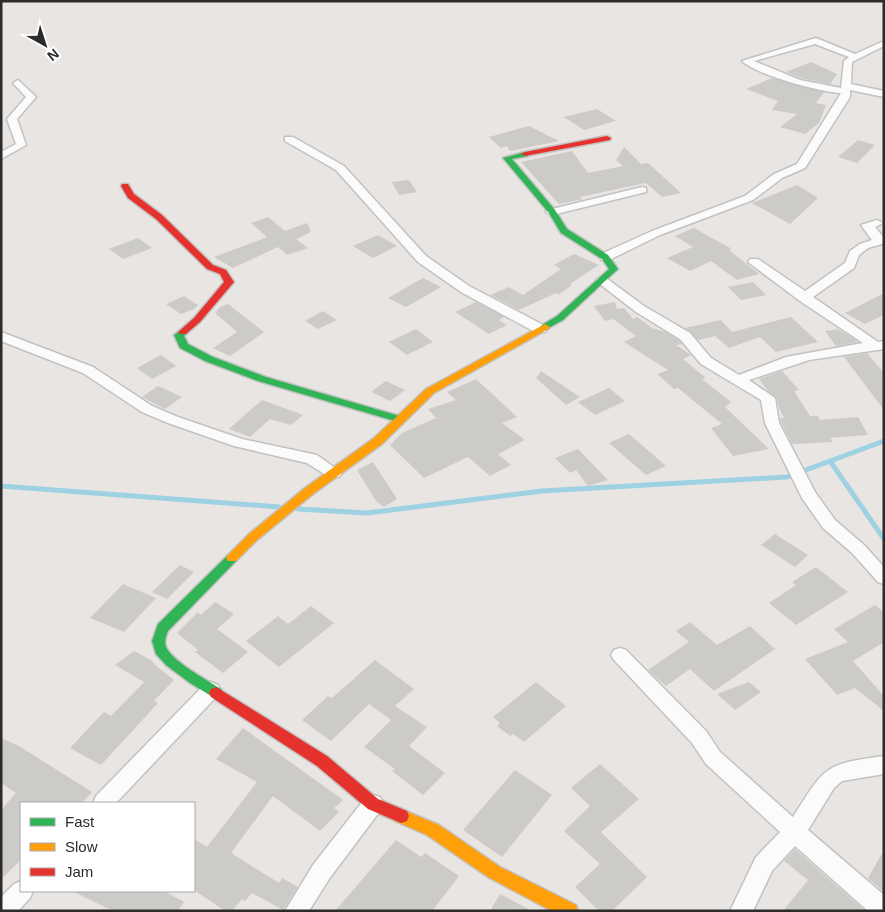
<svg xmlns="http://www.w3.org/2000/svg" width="885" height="912" viewBox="0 0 885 912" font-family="Arial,sans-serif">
	<rect width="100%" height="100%" fill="#e8e5e2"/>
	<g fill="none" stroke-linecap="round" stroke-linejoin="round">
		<path stroke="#9ed1e2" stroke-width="5" d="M830 461 884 539
			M1 486 279 507
			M298 509 367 513 542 491 787 477 884 441"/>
	</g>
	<path fill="#cdcbc8" d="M811 62 837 74 830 84 801 78 786 72Z
		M772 78 824 92 816 103 826 105 819 123 805 134 780 127 797 114 772 110 778 101 746 89Z
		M597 109 616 121 584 130 564 117Z
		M529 126 559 141 510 151 507 146 501 148 489 137Z
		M858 140 875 145 857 163 838 157Z
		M624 147 641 164 648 163 681 193 662 197 646 183 580 197 583 199 559 204 521 162 572 151 588 173 623 166 616 160Z
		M409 180 417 192 399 195 392 182Z
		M797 185 818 198 790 224 752 203Z
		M268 217 285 231 307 223 311 232 296 239 308 248 287 255 278 247 233 268 214 257 267 237 251 223Z
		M694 228 732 249 729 250 759 274 737 280 711 261 690 271 667 258 693 247 675 236Z
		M378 235 397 246 373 258 353 246Z
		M138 238 152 248 123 259 109 249Z
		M574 254 599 265 570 284 572 285 558 295 556 293 519 310 490 295 509 287 523 295 561 269 554 265Z
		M423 278 441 287 406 307 388 298Z
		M753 282 766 295 741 300 728 287Z
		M884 293V315L865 324 845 313Z
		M184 296 198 305 194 309 181 314 166 304Z
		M476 302 504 317 499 320 507 325 489 334 455 312Z
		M615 302 617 309 624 308 633 319 637 317 652 328 666 332 679 340 682 344 676 345 691 355 683 359 706 378 702 379 731 402 725 407 769 449 733 456 711 428 722 424 678 388 674 389 657 374 668 370 624 342 636 336 613 319 605 321 594 306Z
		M228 304 264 332 230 356 213 348 237 332 215 313 220 307Z
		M323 311 337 320 318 329 305 321Z
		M791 317 818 342 776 352 760 337 729 348 715 336 698 340 685 328 721 320 732 332Z
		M416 329 433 342 407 355 389 342Z
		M838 329 857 341V342L836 346 825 331Z
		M867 353 884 373V410L844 357Z
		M161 355 176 366 152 379 137 368Z
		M541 371 580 397 566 405 536 378Z
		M782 371 799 390 794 391 810 416H818L820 420 858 417 868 435 830 438 833 442 792 444 781 422 780 418H784L779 408 777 398 768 391 759 379Z
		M476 379 517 417 502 423 525 440 498 454 511 465 490 476 468 457 424 478 390 445 402 433 436 418 428 409 456 400 447 392Z
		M386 381 405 390 390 401 371 392Z
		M158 386 182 397 165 409 142 397Z
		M609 388 625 401 595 415 578 402Z
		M262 400 303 415 291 425 270 419 250 437 229 429Z
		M629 434 666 466 646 475 609 443Z
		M578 449 608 480 588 486 576 470 570 473 555 458Z
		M373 462 397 499 384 507 376 501 357 470Z
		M775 534 808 555 795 567 761 545Z
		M180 565 194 572 167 599 152 592Z
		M816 567 848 592 796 625 769 603 796 585 792 582Z
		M123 584 156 598 124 632 90 618Z
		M215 602 234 614 217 629 248 652 223 673 195 652 198 650 177 633 198 612 201 615Z
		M875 605 884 612V642L853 661 884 696V711L855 688 837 695 805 659 848 642 834 629Z
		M311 606 334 623 279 667 246 641 278 616 288 624Z
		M690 622 717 645 750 626 775 649 714 691 690 669 666 686 648 670 689 642 676 631Z
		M134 651 151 660 156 666 174 680 154 701 158 703 101 765 70 748 104 712 111 716 144 682 115 665Z
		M375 660 414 689 395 706 427 727 409 746 445 773 423 795 392 771 395 769 364 747 391 720 369 704 331 741 302 720 328 696 332 698Z
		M536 682 566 706 524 742 513 734 510 736 497 726 500 723 493 717Z
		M749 682 761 692 735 710 717 694Z
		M243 728 343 800 334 808 339 812 320 831 273 796 231 853 279 883 282 878 298 887 283 910 252 893 245 901 242 899 232 911H225L194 890V839L207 847 257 782 216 759Z
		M1 738 19 746 92 792 82 803H21V860L1 879V810L16 793 1 783Z
		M600 764 639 799 601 832 647 877 612 911H599L575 887 600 864 564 831 590 806 571 788Z
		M515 770 552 795 502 857 463 830Z
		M396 840 421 857 425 853 459 876 432 911H335Z
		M795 849 865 911H783L808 880 784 861Z
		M884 850V892L868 878Z
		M72 891H164L184 902 178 911H113Z
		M500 894 532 911H490Z"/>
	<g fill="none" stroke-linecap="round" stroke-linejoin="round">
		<defs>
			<path id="street" d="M816 38 855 54 884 41V46L852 62 851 84 884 91V97L850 90V97L805 168 782 178 753 200 660 235 609 260H601V254L652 231 745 196 774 174 797 164 841 93C819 92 757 75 742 61ZM815 44 849 57 844 61 841 88 800 80 754 61Z
				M18 80 36 97 17 119 26 145 1 159V152L16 144 7 119 26 97 13 83Z
				M285 137H293L344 166 426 256 469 286 545 326 546 329 545 332H535L461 292 418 262 336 170 285 141Z
				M642 187 646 188V192L552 215 546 212 548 210Z
				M877 220 883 223 875 227 884 238 882 244 868 248 859 255 854 268 813 297 878 342 884 341V349L809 360 749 380 775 398 779 423 815 492 835 520 864 545 884 567V584L878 582 852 553 823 528 802 498 765 423 761 400 701 364 680 339 636 312 596 281 598 278H606L644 306 690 333 711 358 739 375 786 357 863 343 800 301 748 262 750 259H758L805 291 845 263 850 251 860 244 872 240 861 225Z
				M1 332 93 367 152 406 178 417 242 439 317 455 342 473 339 477H329L307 463 234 446 168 423 142 412 83 373 1 341Z
				M620 648 626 650 706 731 720 752 793 817C825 767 823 764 884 756V774L842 781 834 788 808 830 884 895V911H868L795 846 772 871 753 911H730L756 857 780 832 706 764 692 743 614 660 611 655 614 650Z
				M211 682 218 685 220 690 218 695 116 803H93L96 796 204 685Z
				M373 795 380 797 383 804 380 811 329 879 309 911H285L313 865 366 797Z
				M21 881V891H33L30 898 18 911H1V897L14 884Z"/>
			<path id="fast" d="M525 152H528V156L512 159 555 210 567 229 608 255 618 269 563 320 545 330 540 327 542 325 557 316 609 269 602 259 561 233 549 213 503 158Z
				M183 329 188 332 184 336 188 344 213 357 266 377 403 417 404 419 403 421H395L258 381 205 361 180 348 174 335Z
				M232 553 236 555 238 558 236 561 168 631C166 636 164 642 166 647 173 662 207 680 221 689L223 693 221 697 216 699 190 683 166 665 156 654 152 641 158 624 228 555Z"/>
			<path id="slow" d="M545 324 550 327 548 329 434 393 382 444 313 494 257 540 236 561H228L226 558 228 555 249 534 305 488 374 438 426 389Z
				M401 809 439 825 500 867 576 905 578 911H552L488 877 427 835 395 821 393 816 395 811Z"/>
			<path id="jam" d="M607 136 611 138 610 140 525 156 521 154 525 152Z
				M122 184H128L134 194 162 215 213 265 226 270 234 282 200 322 186 334H180L178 332 194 318 224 282 220 274 207 269 156 219 128 198 121 186Z
				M216 687 327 756 378 799 407 811 409 816 407 821 401 823 368 809 317 766 211 697 209 693 211 689Z"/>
		</defs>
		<use href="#street" stroke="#c2c2c2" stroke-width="3"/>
		<use href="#fast" stroke="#c2c2c2" stroke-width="3"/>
		<use href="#slow" stroke="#c2c2c2" stroke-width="3"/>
		<use href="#jam" stroke="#c2c2c2" stroke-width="3"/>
		<use href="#street" fill="#fcfbfb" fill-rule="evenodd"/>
		<use href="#fast" fill="#30b455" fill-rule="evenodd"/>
		<use href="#slow" fill="#ff9f0a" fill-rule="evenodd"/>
		<use href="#jam" fill="#e5322d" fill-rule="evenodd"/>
	</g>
	<rect width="885" height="912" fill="none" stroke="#2b2b2b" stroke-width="5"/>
	<rect x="20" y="802" width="175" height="90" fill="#ffffff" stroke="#aaaaaa"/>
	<rect x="30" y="818" width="25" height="8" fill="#30b455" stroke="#aaaaaa"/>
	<text x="65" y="827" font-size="15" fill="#2b2b2b">Fast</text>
	<rect x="30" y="843" width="25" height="8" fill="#ff9f0a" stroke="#aaaaaa"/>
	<text x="65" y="852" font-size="15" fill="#2b2b2b">Slow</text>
	<rect x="30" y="868" width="25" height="8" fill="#e5322d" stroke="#aaaaaa"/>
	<text x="65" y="877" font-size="15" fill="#2b2b2b">Jam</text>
	<g transform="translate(45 45) rotate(141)" stroke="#ffffff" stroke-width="4" paint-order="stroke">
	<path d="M0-4L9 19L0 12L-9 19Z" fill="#2b2b2b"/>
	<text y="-8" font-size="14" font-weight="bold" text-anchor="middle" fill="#2b2b2b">N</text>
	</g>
</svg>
